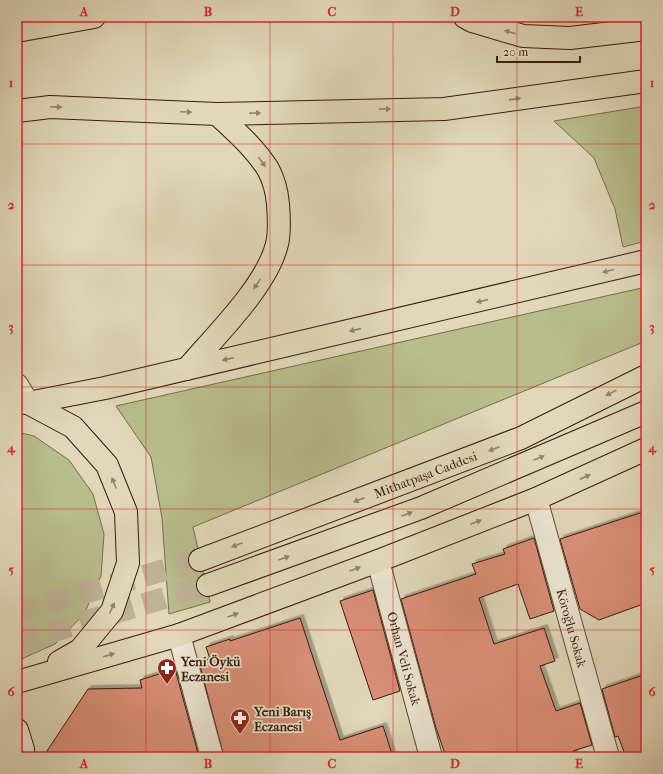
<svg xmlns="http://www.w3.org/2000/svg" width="663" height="774" viewBox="0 0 663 774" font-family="'IM FELL French Canon',serif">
	<defs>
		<filter id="shadow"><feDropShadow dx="3.5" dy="-3.5" stdDeviation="0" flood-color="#0004"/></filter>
	</defs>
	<rect width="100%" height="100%" fill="#e1d8bb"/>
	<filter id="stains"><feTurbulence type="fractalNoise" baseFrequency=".005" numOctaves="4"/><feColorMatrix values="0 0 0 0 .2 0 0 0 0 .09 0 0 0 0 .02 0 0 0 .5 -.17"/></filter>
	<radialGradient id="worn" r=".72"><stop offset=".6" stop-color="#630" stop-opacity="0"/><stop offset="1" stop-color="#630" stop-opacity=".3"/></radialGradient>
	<path fill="#b8bd8c" stroke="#776c4b" d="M646 106V241L623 247 615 209 594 158 554 121Z
		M646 287V341L193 527 210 602 169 614 162 518 151 457 116 406Z
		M17 432 34 436 69 460 93 494 104 534 101 576 84 614 55 644 17 661Z"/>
	<path fill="#da9077" stroke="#361a0a" filter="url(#shadow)" d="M646 511V603L599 620 580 609 560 539Z
		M534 538 554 611 530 619 518 584 479 598 494 644 544 628 555 661 540 666 556 711 580 703 592 745 573 751 574 757H446L436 728 401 599 476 574 472 564 505 554 503 549Z
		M373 590 400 691 373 700 340 601Z
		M300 618 340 740 383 726 393 757H224L199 662 210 659 206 647 230 639V641Z
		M175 669 199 757H43L88 689 142 688 140 680Z
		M646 674V757H626L618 736 615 737 602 689Z"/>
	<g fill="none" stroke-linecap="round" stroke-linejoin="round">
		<path stroke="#bfb298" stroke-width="22" stroke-dasharray="22 11" stroke-linecap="butt" d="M17 612 200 560
			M17 642 208 585"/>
		<defs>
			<g id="minor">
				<path id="s1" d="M536 499 608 757"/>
				<path id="s2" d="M378 561 431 757"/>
				<path d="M179 635 212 757"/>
			</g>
			<path id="tertiary" d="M17 385 28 403"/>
			<path id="secondary" d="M17 730 23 749V757"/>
			<g id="primary">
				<path d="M217 114 444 109 646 81"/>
				<path d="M187 369C215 336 267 286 277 244 280 232 279 217 278 204 277 193 274 180 268 169 254 147 235 131 217 114"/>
				<path d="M17 402 28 403 105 388 646 261"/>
				<path d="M28 403 73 427 107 465 126 512 128 563 112 611 80 650 59 662"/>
				<path id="s3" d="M200 560 521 438 646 376"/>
				<path d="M208 585 421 508 646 412"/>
				<path d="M17 682 179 635 378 561 536 499 646 449"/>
			</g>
			<path id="motorway" d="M465 17 472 21 523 36 570 38 646 29
				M17 31 94 17
				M17 111 50 107 217 114"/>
		</defs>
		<use href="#minor" stroke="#614a36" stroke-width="24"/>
		<use href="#tertiary" stroke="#614a36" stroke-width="24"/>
		<use href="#secondary" stroke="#361a0a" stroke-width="24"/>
		<use href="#primary" stroke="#361a0a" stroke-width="24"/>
		<use href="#motorway" stroke="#361a0a" stroke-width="24"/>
		<use href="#minor" stroke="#ece6d3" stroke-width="22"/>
		<use href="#tertiary" stroke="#ece6d3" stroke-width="22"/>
		<use href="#secondary" stroke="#ece6d3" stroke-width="22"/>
		<use href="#primary" stroke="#e1d8bb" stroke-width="22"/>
		<use href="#motorway" stroke="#e1d8bb" stroke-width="22"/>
	</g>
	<defs><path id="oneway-solid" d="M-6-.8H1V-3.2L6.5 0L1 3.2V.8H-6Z"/></defs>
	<g fill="#94826b">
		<use href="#oneway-solid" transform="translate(510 32) rotate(-164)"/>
		<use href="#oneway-solid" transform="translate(515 99) rotate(-8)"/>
		<use href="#oneway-solid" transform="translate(56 107) rotate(2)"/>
		<use href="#oneway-solid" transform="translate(385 109) rotate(-1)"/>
		<use href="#oneway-solid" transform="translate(186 112) rotate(2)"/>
		<use href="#oneway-solid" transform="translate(255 113) rotate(-1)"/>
		<use href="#oneway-solid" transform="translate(262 162) rotate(54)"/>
		<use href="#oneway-solid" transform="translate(608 271) rotate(166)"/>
		<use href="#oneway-solid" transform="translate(257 284) rotate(124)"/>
		<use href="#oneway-solid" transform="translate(482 301) rotate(167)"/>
		<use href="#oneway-solid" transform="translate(355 330) rotate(167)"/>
		<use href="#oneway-solid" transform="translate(228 359) rotate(167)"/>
		<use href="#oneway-solid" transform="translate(611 393) rotate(153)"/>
		<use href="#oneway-solid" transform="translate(494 449) rotate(159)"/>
		<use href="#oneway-solid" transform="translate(539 458) rotate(-23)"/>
		<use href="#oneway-solid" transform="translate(585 477) rotate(-24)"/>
		<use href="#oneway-solid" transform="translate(114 483) rotate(-112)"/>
		<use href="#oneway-solid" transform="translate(359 500) rotate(159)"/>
		<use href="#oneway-solid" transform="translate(407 514) rotate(-20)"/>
		<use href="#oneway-solid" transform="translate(476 522) rotate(-21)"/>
		<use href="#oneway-solid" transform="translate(237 545) rotate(159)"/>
		<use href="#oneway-solid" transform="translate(284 558) rotate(-20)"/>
		<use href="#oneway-solid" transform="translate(355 569) rotate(-20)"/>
		<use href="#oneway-solid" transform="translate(112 608) rotate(-66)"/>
		<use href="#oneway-solid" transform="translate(233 615) rotate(-20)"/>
		<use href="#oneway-solid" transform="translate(109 655) rotate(-16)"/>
	</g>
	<path fill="none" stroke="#d62828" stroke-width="1" stroke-opacity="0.55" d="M146 17V757M270 17V757M393 17V757M517 17V757M17 144H646M17 265H646M17 387H646M17 509H646M17 630H646"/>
	<defs>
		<symbol id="pharmacy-pin" viewBox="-11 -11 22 30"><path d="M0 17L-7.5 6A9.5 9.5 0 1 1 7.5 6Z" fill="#8f2418" stroke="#ece6d3"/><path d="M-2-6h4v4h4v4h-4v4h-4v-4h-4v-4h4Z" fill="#fff"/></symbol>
	</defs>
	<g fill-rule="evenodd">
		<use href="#pharmacy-pin" x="156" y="657" width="22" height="30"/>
		<use href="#pharmacy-pin" x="229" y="707" width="22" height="30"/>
	</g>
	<g text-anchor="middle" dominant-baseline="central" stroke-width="3.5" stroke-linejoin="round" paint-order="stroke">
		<g font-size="13" fill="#361a0a" stroke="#ece6d3">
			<text stroke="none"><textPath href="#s3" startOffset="241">Mithatpaşa Caddesi</textPath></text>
			<text stroke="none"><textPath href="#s1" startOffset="134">Köroğlu Sokak</textPath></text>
			<text stroke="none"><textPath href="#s2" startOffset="101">Orhan Veli Sokak</textPath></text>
		</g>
		<g font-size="13" font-weight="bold" fill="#361a0a" stroke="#ece6d3" text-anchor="start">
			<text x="181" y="661">Yeni Öykü<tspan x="181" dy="15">Eczanesi</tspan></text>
			<text x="254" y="711">Yeni Barış<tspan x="254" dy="15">Eczanesi</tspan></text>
		</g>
	</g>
	<rect width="663" height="774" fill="none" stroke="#e1d8bb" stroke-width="44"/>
	<path d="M497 56v6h83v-6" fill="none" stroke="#361a0a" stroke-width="2"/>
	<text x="503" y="56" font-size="12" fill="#361a0a" stroke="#ece6d3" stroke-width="3" paint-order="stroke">20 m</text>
	<rect x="22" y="22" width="619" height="730" fill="none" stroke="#d62828" stroke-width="1.5"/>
	<g font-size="13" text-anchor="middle" font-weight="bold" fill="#d62828">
		<text x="84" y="16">A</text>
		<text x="208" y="16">B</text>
		<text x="332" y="16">C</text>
		<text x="455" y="16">D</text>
		<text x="579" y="16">E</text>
		<text x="11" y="87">1</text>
		<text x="652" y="87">1</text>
		<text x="11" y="209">2</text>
		<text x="652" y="209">2</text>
		<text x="11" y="331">3</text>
		<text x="652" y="331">3</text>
		<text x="11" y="452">4</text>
		<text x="652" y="452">4</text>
		<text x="11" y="574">5</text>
		<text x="652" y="574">5</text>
		<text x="11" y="696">6</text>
		<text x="652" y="696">6</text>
		<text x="84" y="768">A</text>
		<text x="208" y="768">B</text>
		<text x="332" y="768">C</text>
		<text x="455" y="768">D</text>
		<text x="579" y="768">E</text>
	</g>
	<rect width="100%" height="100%" filter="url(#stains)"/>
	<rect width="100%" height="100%" fill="url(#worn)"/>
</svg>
